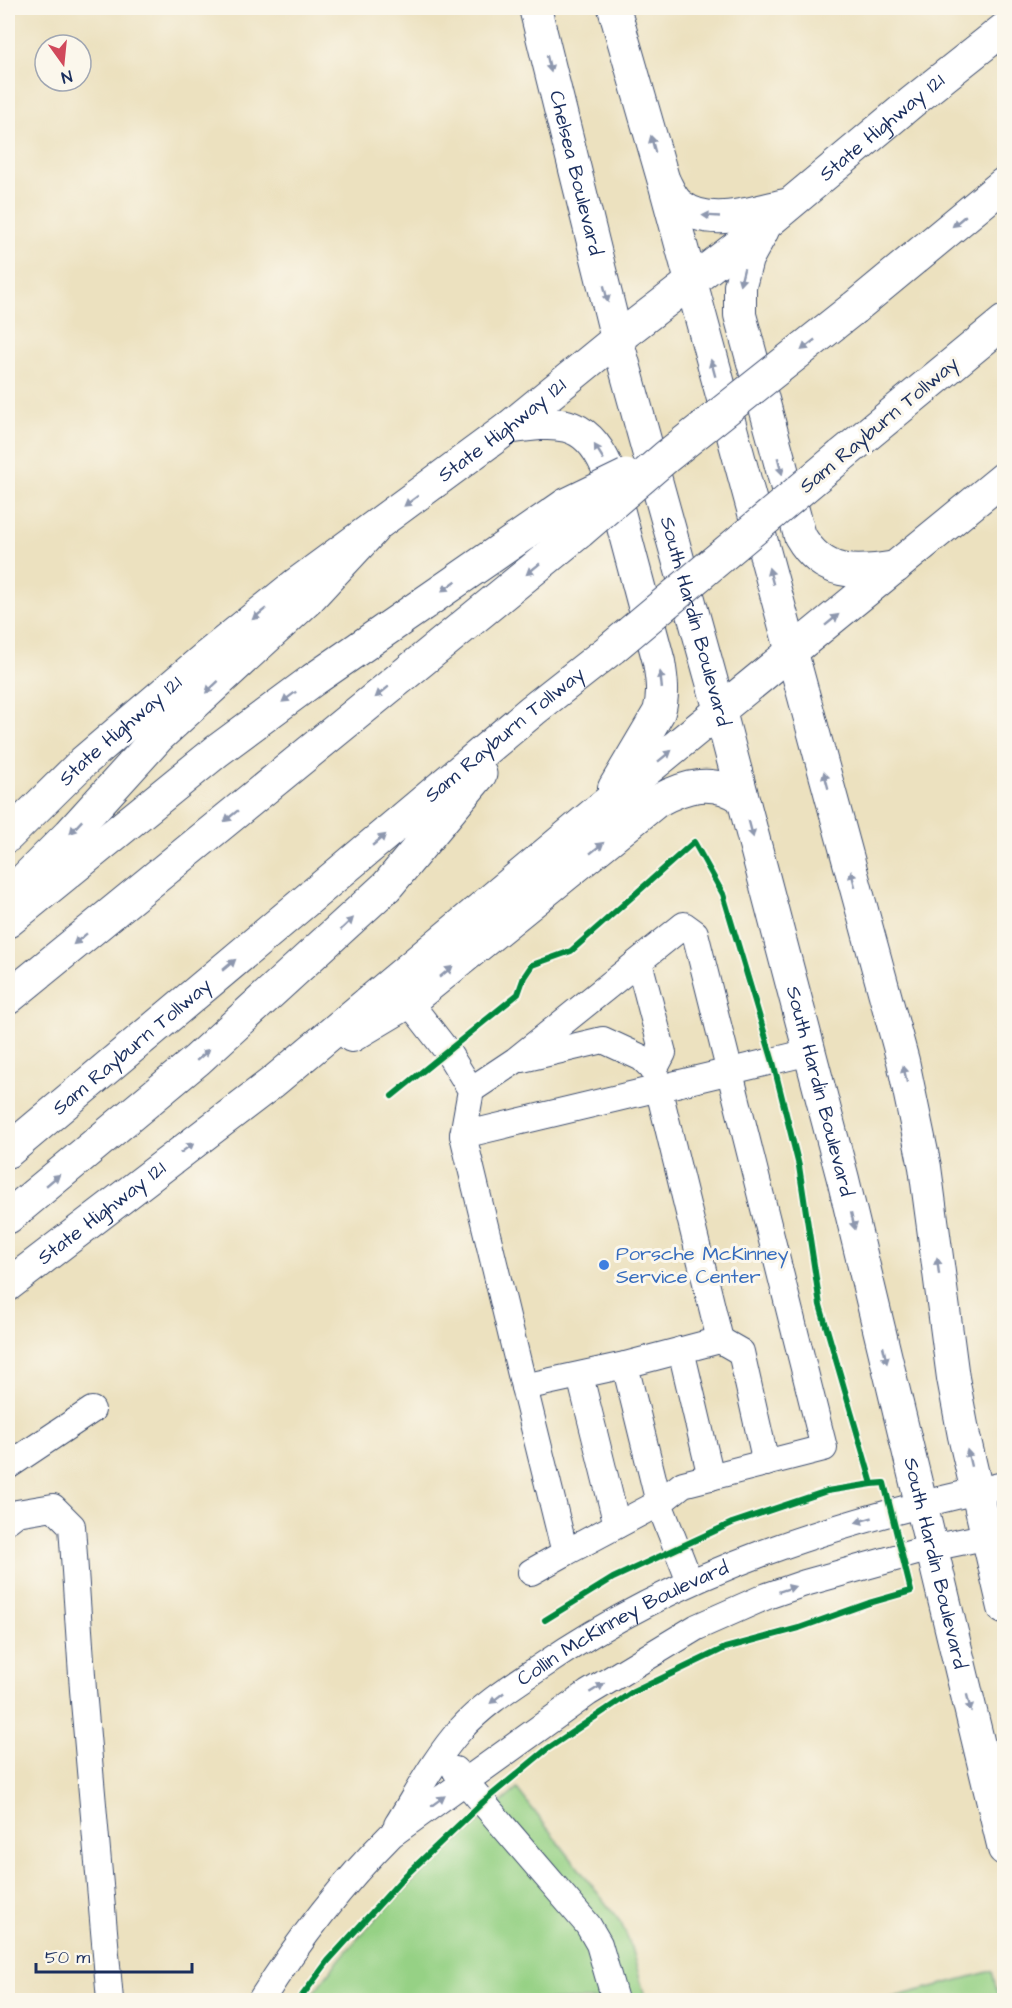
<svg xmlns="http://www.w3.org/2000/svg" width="1012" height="2008" viewBox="0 0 1012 2008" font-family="'Architects Daughter',sans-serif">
	<rect width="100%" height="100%" fill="#fbf7ec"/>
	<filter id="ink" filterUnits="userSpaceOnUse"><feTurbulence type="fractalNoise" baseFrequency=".0167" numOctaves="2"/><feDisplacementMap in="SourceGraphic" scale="12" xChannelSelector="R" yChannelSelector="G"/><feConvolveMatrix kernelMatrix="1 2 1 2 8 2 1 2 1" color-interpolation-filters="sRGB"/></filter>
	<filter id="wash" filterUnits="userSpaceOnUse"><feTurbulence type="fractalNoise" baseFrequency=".008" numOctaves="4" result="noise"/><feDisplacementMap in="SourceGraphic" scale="24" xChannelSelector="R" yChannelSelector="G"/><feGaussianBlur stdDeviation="1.35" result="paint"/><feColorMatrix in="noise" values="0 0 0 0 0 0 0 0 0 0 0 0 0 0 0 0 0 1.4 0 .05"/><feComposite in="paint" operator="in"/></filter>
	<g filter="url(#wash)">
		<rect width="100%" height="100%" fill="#ece1bf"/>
		<path fill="#96d185" stroke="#588072" stroke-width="1.5" d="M517 1789 621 1923 630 1944 646 2000H308C366 1919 441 1854 517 1789Z
			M992 1971 999 2000H883Z"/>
	</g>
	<g filter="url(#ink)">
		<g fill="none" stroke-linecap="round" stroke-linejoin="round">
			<defs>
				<g id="minor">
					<path d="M639 962 663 1053 654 1070 720 1340 625 1365 659 1503 690 1582"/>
					<path d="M409 1002 447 1051 471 1090 463 1135 810 1052"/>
					<path d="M522 1059 603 1040 642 1058 654 1070"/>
					<path d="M471 1090 516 1060 684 925 695 933 824 1448 683 1484 659 1503 565 1553 524 1387 625 1365"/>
					<path d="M463 1135 524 1387"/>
					<path d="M720 1340 741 1352 766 1463"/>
					<path d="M681 1350 711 1477"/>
					<path d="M580 1376 617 1525"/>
					<path d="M8 1466 92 1410"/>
					<path d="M8 1520 17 1513 53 1507 72 1526 83 1690 110 2000"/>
					<path d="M531 1572 565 1553"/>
					<path d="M455 1770 588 1925 599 1944 615 2000"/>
					<path id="s1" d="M397 1825C417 1793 435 1758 460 1730 483 1704 514 1685 542 1666 683 1569 839 1521 1004 1485"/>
					<path d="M261 2000C298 1941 341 1885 391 1835L588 1693 697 1627 767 1596 805 1583 931 1548 1004 1533"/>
				</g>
				<g id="major">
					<path id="s2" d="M535 8 617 339 720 711 843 1179 1004 1849"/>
					<path d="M614 8 664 182 903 1061 925 1167 953 1378 964 1436 1004 1608"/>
					<path d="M665 183C669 191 673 201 681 206 709 228 754 212 785 205"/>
					<path d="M763 230 747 259 740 286V315L800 536C823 576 855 574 896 567"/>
					<path d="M508 428C555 421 585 417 607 467L659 662C662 680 664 695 659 712L614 788"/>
					<path id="s3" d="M8 836 83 762 206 657 295 585 508 428 617 339 766 224 912 102 1004 29"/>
					<path d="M352 1036 409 1002 657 801C686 785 714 778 742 798"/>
					<path id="s4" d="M8 1285 273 1082 603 806 1004 478"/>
				</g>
				<g id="highway">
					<path d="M854 308 1004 184"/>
					<path d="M841 456 1004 322"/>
					<path d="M8 896 70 834 159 736 308 599 373 529"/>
					<path d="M8 921 217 751 313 680 566 505"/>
					<path d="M8 998 579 532"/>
					<path id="s5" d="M8 1151 533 710 612 648"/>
					<path d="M8 1217 197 1060 387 886 480 774"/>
				</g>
			</defs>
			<use href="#minor" stroke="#3a4a6d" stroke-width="28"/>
			<use href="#major" stroke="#3a4a6d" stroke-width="34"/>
			<use href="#highway" stroke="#3a4a6d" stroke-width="35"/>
			<use href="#minor" stroke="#fff" stroke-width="26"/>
			<use href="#major" stroke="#fff" stroke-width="32"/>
			<use href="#highway" stroke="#fff" stroke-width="33"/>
			<defs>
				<path id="highway-bridge" d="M566 505 626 476
					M579 532 666 457 854 308
					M612 648 841 456"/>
			</defs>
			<use href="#highway-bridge" stroke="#3a4a6d" stroke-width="35" stroke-linecap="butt"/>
			<use href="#highway-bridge" stroke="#fff" stroke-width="33"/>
			<defs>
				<path id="cycleway" d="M545 1620 613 1578 732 1523 827 1491 872 1484
					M299 2000 328 1961 405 1876 483 1802 547 1749 631 1693 725 1648 799 1628 869 1603 911 1591 884 1483 872 1484 820 1305 799 1166 773 1062 723 894 694 842 571 951 532 965 524 977 518 994 392 1096"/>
			</defs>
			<use href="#cycleway" stroke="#fbf7ec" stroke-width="10"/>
			<use href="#cycleway" stroke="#00873e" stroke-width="6"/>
		</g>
		<defs><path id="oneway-solid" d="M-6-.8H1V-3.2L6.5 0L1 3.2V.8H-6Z" transform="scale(1.5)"/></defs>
		<g fill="#8d97ae">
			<use href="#oneway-solid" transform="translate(549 64) rotate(76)"/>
			<use href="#oneway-solid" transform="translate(653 144) rotate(-105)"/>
			<use href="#oneway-solid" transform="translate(711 216) rotate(-177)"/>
			<use href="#oneway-solid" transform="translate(959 221) rotate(140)"/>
			<use href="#oneway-solid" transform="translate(742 277) rotate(104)"/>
			<use href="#oneway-solid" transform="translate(606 294) rotate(76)"/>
			<use href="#oneway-solid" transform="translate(808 345) rotate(142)"/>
			<use href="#oneway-solid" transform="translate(713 368) rotate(-105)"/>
			<use href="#oneway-solid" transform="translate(599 452) rotate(-122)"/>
			<use href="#oneway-solid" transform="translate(780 466) rotate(75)"/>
			<use href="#oneway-solid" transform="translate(411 501) rotate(143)"/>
			<use href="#oneway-solid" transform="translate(533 569) rotate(141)"/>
			<use href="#oneway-solid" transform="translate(771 576) rotate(-105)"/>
			<use href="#oneway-solid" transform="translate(449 586) rotate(145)"/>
			<use href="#oneway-solid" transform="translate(259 614) rotate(141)"/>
			<use href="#oneway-solid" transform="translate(832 620) rotate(-39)"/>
			<use href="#oneway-solid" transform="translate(661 680) rotate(-96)"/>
			<use href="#oneway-solid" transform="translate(212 687) rotate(137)"/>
			<use href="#oneway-solid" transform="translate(382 692) rotate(141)"/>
			<use href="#oneway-solid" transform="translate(289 697) rotate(143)"/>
			<use href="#oneway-solid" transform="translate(665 756) rotate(-39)"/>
			<use href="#oneway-solid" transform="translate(826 780) rotate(-105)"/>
			<use href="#oneway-solid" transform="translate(231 816) rotate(141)"/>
			<use href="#oneway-solid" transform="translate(76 827) rotate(133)"/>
			<use href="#oneway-solid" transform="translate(751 829) rotate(75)"/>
			<use href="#oneway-solid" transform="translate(379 840) rotate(-40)"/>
			<use href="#oneway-solid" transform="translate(597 848) rotate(-39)"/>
			<use href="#oneway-solid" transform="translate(853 879) rotate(-105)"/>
			<use href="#oneway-solid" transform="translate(347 924) rotate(-43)"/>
			<use href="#oneway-solid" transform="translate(80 939) rotate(141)"/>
			<use href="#oneway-solid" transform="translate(229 965) rotate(-40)"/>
			<use href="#oneway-solid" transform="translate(446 972) rotate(-39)"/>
			<use href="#oneway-solid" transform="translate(203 1055) rotate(-41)"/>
			<use href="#oneway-solid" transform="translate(905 1074) rotate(-103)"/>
			<use href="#oneway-solid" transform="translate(187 1148) rotate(-37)"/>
			<use href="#oneway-solid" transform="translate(53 1180) rotate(-40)"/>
			<use href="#oneway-solid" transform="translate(853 1221) rotate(77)"/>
			<use href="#oneway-solid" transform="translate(938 1266) rotate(-97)"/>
			<use href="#oneway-solid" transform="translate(885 1355) rotate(77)"/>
			<use href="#oneway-solid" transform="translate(969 1458) rotate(-103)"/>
			<use href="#oneway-solid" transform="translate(864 1520) rotate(164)"/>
			<use href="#oneway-solid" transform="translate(787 1589) rotate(-18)"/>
			<use href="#oneway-solid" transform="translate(597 1688) rotate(-32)"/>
			<use href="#oneway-solid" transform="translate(497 1698) rotate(142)"/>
			<use href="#oneway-solid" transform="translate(969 1703) rotate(76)"/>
			<use href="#oneway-solid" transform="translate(438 1801) rotate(-36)"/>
		</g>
	</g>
	<circle fill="#3f7fe0" stroke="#fbf7ec" stroke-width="2" cx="604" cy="1265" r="6"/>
	<g text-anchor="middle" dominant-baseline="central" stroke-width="6" stroke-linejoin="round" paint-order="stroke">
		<g font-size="20" fill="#1b2f5e" stroke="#fbf7ec">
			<text stroke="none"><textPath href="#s3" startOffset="1126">State Highway 121</textPath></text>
			<text stroke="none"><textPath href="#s2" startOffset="170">Chelsea Boulevard</textPath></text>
			<text transform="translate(879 425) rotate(-40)">Sam Rayburn Tollway</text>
			<text stroke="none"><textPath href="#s3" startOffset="640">State Highway 121</textPath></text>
			<text stroke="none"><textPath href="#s2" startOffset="634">South Hardin Boulevard</textPath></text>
			<text stroke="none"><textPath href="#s3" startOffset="154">State Highway 121</textPath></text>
			<text stroke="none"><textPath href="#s5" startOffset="648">Sam Rayburn Tollway</textPath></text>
			<text stroke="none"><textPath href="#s5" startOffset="162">Sam Rayburn Tollway</textPath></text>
			<text stroke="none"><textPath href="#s2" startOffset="1120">South Hardin Boulevard</textPath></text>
			<text stroke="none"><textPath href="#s4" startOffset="118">State Highway 121</textPath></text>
			<text stroke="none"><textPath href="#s2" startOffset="1606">South Hardin Boulevard</textPath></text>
			<text stroke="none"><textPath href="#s1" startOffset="310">Collin McKinney Boulevard</textPath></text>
		</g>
		<g font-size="20" fill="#366cbe" stroke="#fbf7ec" text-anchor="start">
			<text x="616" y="1254">Porsche McKinney<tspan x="616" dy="23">Service Center</tspan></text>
		</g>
	</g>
	<rect width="1012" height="2008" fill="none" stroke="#fbf7ec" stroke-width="30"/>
	<g transform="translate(63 63) rotate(165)"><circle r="28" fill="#fbf7ec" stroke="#a1a7b3" stroke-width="1.5"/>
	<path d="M0-4.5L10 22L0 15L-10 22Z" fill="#d1495b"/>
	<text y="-9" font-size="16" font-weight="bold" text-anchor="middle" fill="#1b2f5e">N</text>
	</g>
	<path d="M36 1963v9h156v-9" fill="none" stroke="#1b2f5e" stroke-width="3"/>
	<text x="45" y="1963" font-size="18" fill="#1b2f5e" stroke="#fbf7ec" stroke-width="4.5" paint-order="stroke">50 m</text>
</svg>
